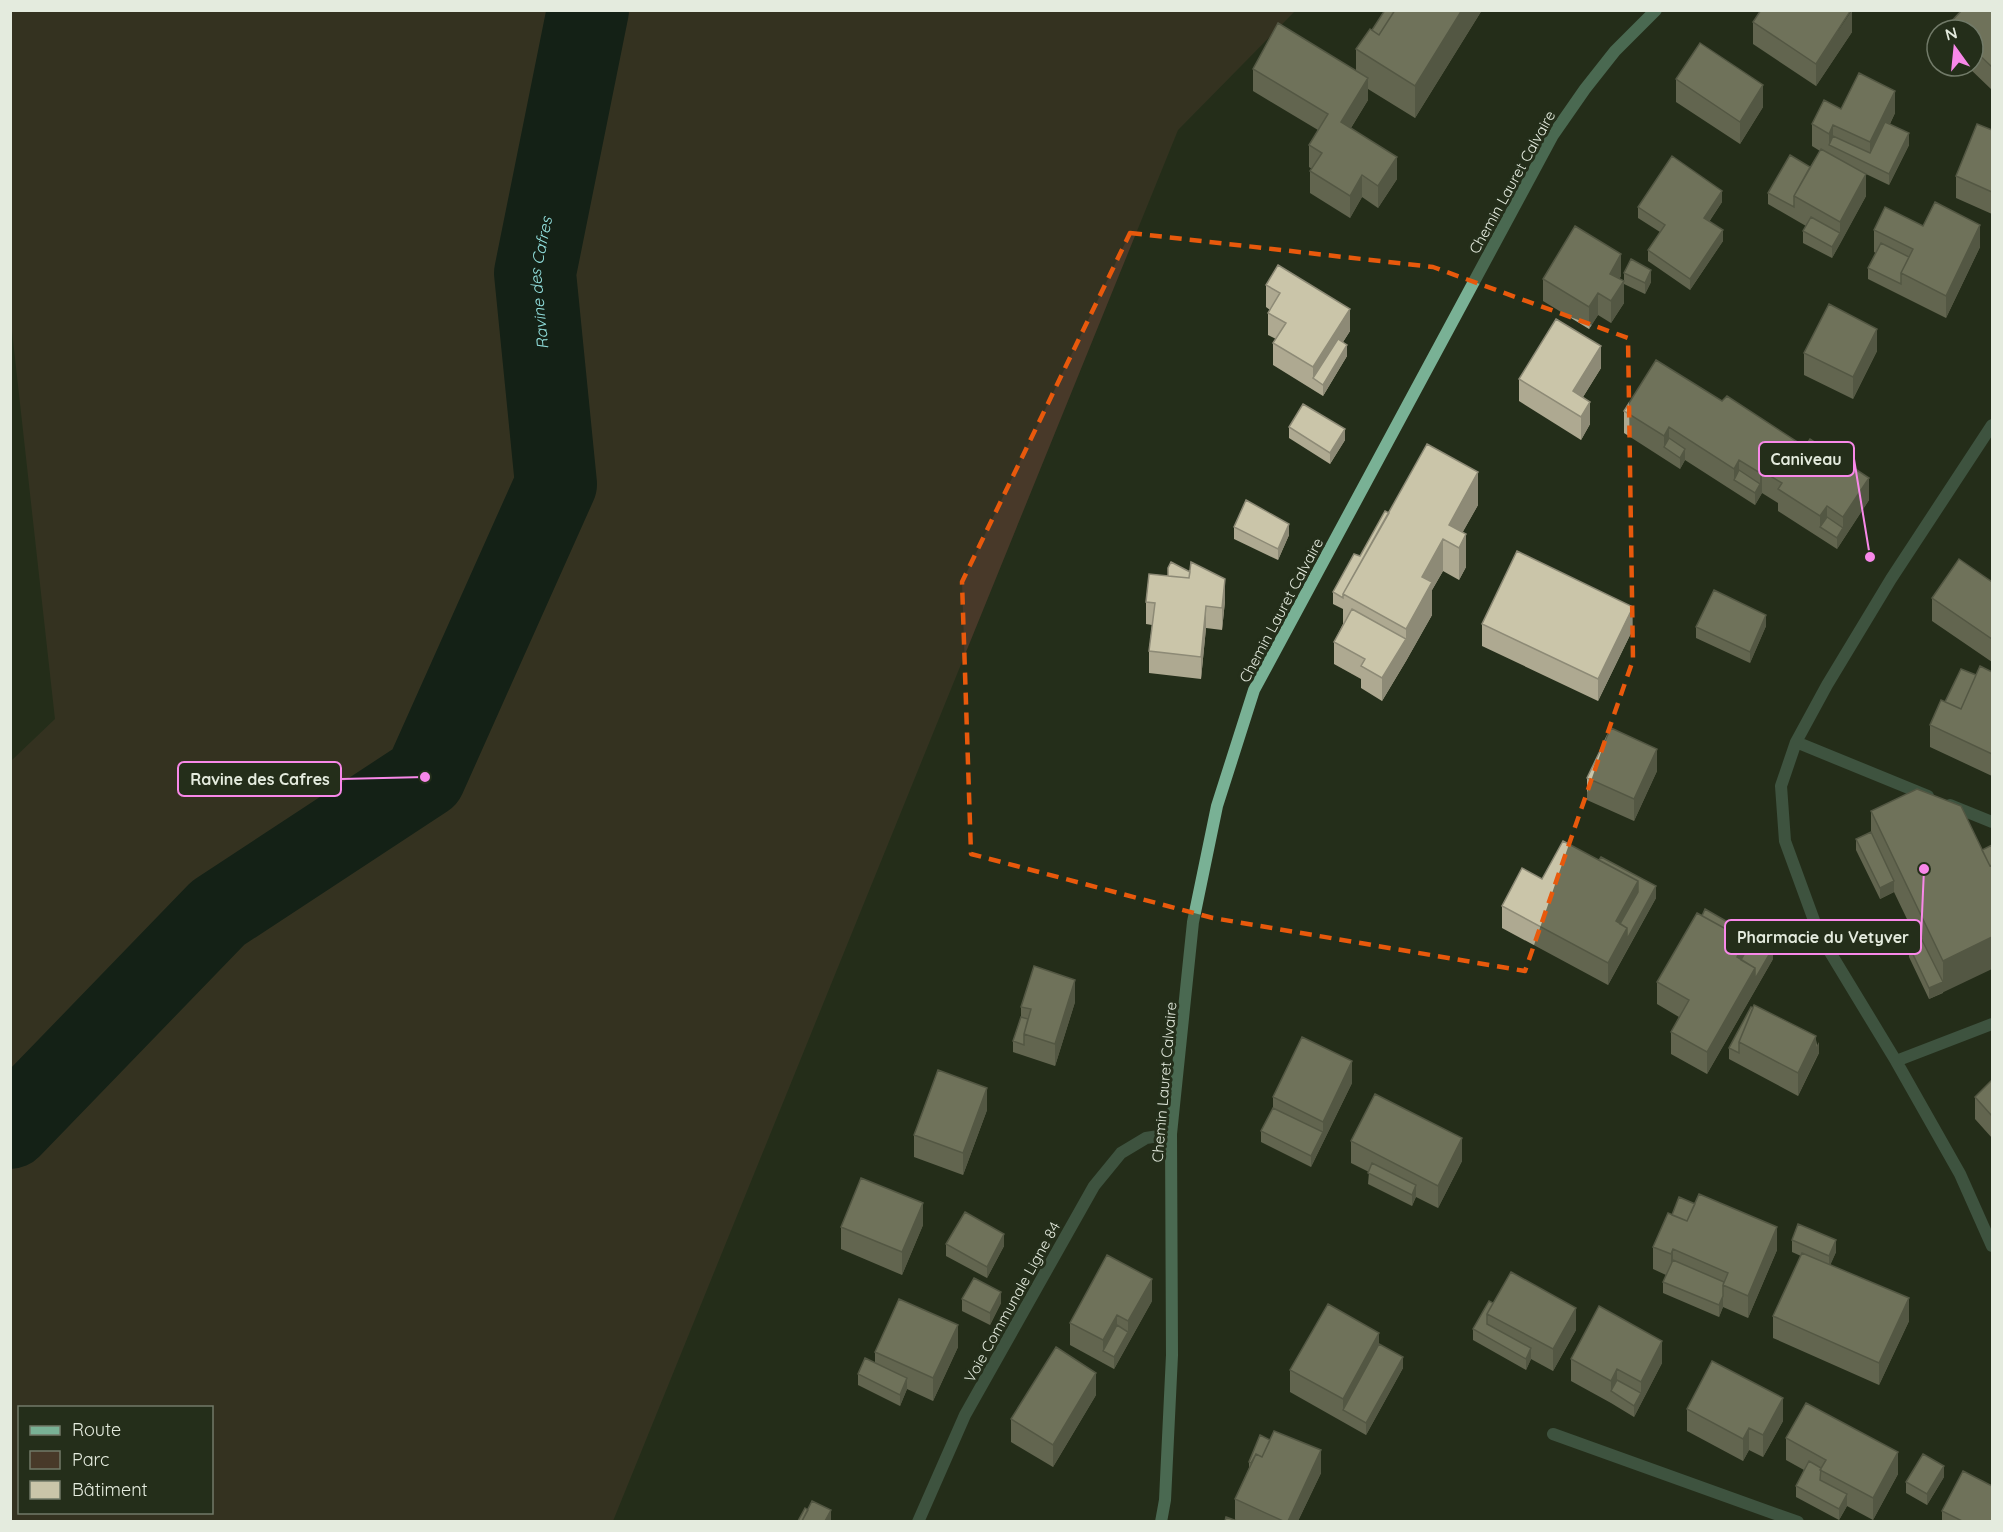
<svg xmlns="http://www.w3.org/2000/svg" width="2003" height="1532" viewBox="0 0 2003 1532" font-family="Quicksand,sans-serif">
	<rect width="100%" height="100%" fill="#242e1a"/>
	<path fill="#483929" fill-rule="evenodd" d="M10 11H1295L1178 130 613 1521H11V761L55 719 11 322ZM20 1408H212V1512H20Z"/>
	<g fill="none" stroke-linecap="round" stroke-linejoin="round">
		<path stroke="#011313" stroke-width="82" id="s1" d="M10 1128 218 913 425 777 556 484 535 273 588 10"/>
		<path stroke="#5e806e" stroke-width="12" d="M1553 1434 1798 1522"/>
		<path stroke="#5e806e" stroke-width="12" d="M1992 425 1891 579 1827 685 1796 742 1781 786 1785 841 1819 934 1896 1061 1960 1174 1992 1246
			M1796 742 1928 796
			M1950 805 1992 822
			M1896 1061 1992 1024
			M918 1522 965 1415 1094 1186 1121 1153 1146 1138 1171 1134"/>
		<path stroke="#79b195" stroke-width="12" d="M1161 1522 1165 1500 1172 1355 1171 1134 1193 922 1217 806 1254 690 1553 135 1585 89 1615 51 1656 10"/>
	</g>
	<path fill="#aea991" d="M1482 10 1415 118 1368 89V100L1351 128 1397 179 1378 208 1362 197 1350 218 1310 193V171L1312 169 1309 167V145L1318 130 1253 91V69L1356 70V49L1372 30Z
		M1992 10V90L1967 66H1973V30H1948V25Z
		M1753 22 1852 32 1816 86 1753 44Z
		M1676 79 1763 107 1740 144 1676 102Z
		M1841 109 1895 113 1890 124 1909 145 1889 185 1866 174V196L1832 258 1803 243V231L1806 226 1768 204V193L1810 167 1820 151 1812 146V124Z
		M1992 130V214L1956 198V176Z
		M1722 202 1709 222 1723 241 1690 290 1648 261V250L1660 232 1638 218V207Z
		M1923 226 1980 247 1946 318 1868 279V268L1876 253 1874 252V230Z
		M1624 273 1651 282 1645 294 1624 284Z
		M1621 276 1619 279 1624 303 1611 323 1598 315 1589 329 1543 301V279Z
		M1266 285 1350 331 1343 342 1347 356 1323 396 1273 365V343L1276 339 1268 335V313L1270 310 1266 307Z
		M1877 351 1853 399 1804 375V353Z
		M1601 368 1583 397 1590 424 1581 440 1519 401V379Z
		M1624 411 1869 500 1837 549 1778 511V503L1762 493 1755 505 1685 460 1680 469 1624 433Z
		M1289 427 1345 440 1330 464 1289 438Z
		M1478 505 1462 533 1466 567 1459 580 1443 571 1432 590V615L1406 661 1382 701 1361 688V679L1334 664V642L1343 624V609L1333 604V592L1360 556 1389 513Z
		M1234 527 1289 535 1278 560 1234 539Z
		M1992 582V662L1932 621V598Z
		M1225 601 1222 630 1206 628 1201 679 1149 673V651L1152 625 1146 624V602Z
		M1482 624 1633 629 1598 701 1482 646Z
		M1766 626 1750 663 1696 638V627Z
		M1992 672V776L1930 747V725L1945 702 1976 675Z
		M1657 771 1634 821 1587 800V778Z
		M1961 806 1943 993 1929 999 1909 957V946L1918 942 1894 892 1880 899 1856 850V839L1871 832V811Z
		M1542 879 1656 898 1608 985 1502 928V906Z
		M1773 959 1707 1074 1671 1054V1032L1679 1017 1657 1004V982Z
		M1075 1002 1055 1066 1013 1052V1041L1021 1017V1007Z
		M1753 1008 1816 1040 1819 1053 1798 1096 1729 1059V1048Z
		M1992 1080V1138L1975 1119V1097Z
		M1352 1083 1311 1167 1261 1142V1131L1273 1108V1097Z
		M987 1110 963 1175 914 1157V1135Z
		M1351 1141 1462 1161 1438 1208 1416 1197 1412 1206 1368 1184 1369 1172 1351 1163Z
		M923 1225 902 1275 841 1249V1227Z
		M1792 1240 1836 1252 1830 1265 1909 1321 1879 1385 1773 1338V1316L1801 1256 1792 1252Z
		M946 1244 1004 1246 987 1278 946 1256Z
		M1653 1247 1777 1250 1748 1318 1723 1307 1719 1317 1663 1293V1282L1666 1275 1653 1269Z
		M962 1299 1001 1303 990 1325 962 1311Z
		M1152 1301 1114 1369 1070 1345V1323Z
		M1493 1303 1576 1330 1553 1371 1531 1359 1526 1370 1473 1340V1329Z
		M1379 1344 1403 1368 1366 1435 1290 1392V1370Z
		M958 1347 933 1401 907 1389 900 1406 858 1385V1374L875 1362V1352Z
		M1571 1359 1662 1363 1634 1417 1611 1403 1571 1381Z
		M1096 1395 1053 1467 1011 1442V1419Z
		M1687 1409 1783 1421 1763 1457 1749 1450 1743 1461 1687 1431Z
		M1786 1438 1898 1474 1873 1520 1847 1506 1839 1520 1796 1497V1486L1804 1470 1786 1460Z
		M1249 1462 1321 1473 1298 1521H1225H1235V1499L1249 1468Z
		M1944 1477 1927 1505 1906 1493V1482Z
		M1942 1511 1992 1521H1942Z"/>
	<path fill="#8d8a76" d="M1462 10H1482L1415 118V86Z
		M1852 10V32L1816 86V64Z
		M1368 78V100L1341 144V122Z
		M1763 85V107L1740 144V122Z
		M1895 91V113L1870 164V142Z
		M1833 125V147L1829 145V134Z
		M1909 133V145L1889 185V174Z
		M1397 157V179L1378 208V186Z
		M1866 174V196L1840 244V222Z
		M1362 175V197L1350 218V196Z
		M1722 191V202L1704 229V218Z
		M1980 225V247L1946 318V296Z
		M1723 230V241L1690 290V279Z
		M1840 233V244L1832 258V247Z
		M1621 254V276L1610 296V274Z
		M1651 270V282L1645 294V283Z
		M1624 281V303L1611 323V301Z
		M1598 293V315L1589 329V307Z
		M1350 309V331L1318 381 1313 378V367Z
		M1877 329V351L1853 399V377Z
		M1347 345V356L1323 396V385Z
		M1601 346V368L1573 413V391Z
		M1590 402V424L1581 440V417Z
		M1669 427V450L1664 447V436Z
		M1345 429V440L1330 464V453Z
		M1685 449V460L1680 469V458Z
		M1739 460V482L1734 480V469Z
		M1762 471V493L1755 505V493L1760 484V473Z
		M1478 472V505L1455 546 1449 525Z
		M1869 478V500L1837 549V538L1843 528V517Z
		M1827 506V528L1820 527V516Z
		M1289 524V535L1278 560V549Z
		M1466 534V567L1459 580V548Z
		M1443 539V571L1432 590V615L1406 661 1382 701V678L1406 639V629L1422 577Z
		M1225 579V601L1222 630V608Z
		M1206 606V628L1201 679V657Z
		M1633 607V629L1598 701V679Z
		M1766 615V626L1750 663V652Z
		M1657 749V771L1634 821V799Z
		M1638 881V903L1620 935 1616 921Z
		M1894 881V892L1880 899V888Z
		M1656 886V898L1627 950V939Z
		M1627 928V950L1608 985V963Z
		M1992 937V969L1929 999V988L1943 982V961Z
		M1746 940V963L1737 957Z
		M1773 948V959L1707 1074V1052L1755 968Z
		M1075 980V1002L1055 1066V1044Z
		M1816 1036V1058L1798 1096V1073Z
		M1819 1042V1053L1816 1058V1047Z
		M1352 1061V1083L1311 1167V1156L1323 1132V1122Z
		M987 1088V1110L963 1175V1153Z
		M1462 1138V1161L1438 1208V1186Z
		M1416 1185V1196L1412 1206V1195Z
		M923 1203V1225L902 1275V1252Z
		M1777 1227V1250L1748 1318V1296Z
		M1004 1234V1246L987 1278V1267Z
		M1836 1240V1252L1829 1268V1256Z
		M1673 1249V1271L1671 1276V1254Z
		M1152 1279V1301L1114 1369V1357L1128 1332V1321Z
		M1001 1292V1303L990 1325V1313Z
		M1723 1296V1307L1719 1317V1305Z
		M1909 1298V1321L1879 1385V1363Z
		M1576 1308V1330L1553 1371V1349Z
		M1117 1315V1337L1103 1351V1362V1340Z
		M958 1325V1347L933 1401V1378Z
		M1379 1333V1355L1343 1410V1399Z
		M1662 1341V1363L1634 1417V1406L1641 1393V1382Z
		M1531 1348V1359L1526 1370V1359Z
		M1403 1357V1368L1366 1435V1423Z
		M1617 1369V1391H1611V1381Z
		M1096 1373V1395L1053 1467V1445Z
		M907 1378V1389L900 1406V1395Z
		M1783 1398V1421L1763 1457V1435Z
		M1749 1428V1450L1743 1461V1439Z
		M1321 1450V1473L1298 1521H1288Z
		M1898 1452V1474L1873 1520V1498Z
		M1944 1466V1477L1927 1505V1494Z
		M1847 1494V1506L1839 1520V1509Z
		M831 1510V1521H825Z"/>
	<path fill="#cac5a9" stroke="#8d8a76" stroke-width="1.5" d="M1385 10H1395L1379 35 1372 30Z
		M1395 10H1462L1415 86 1356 49 1370 29 1379 35Z
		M1761 10H1851L1816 64 1753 22Z
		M1962 10H1992V67L1973 49V30H1953L1948 25Z
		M1278 23 1368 78 1341 122 1397 157 1378 186 1362 175 1350 196 1310 171 1322 153 1309 145 1328 114 1253 69Z
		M1700 43 1763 85 1740 122 1676 79Z
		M1859 73 1895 91 1870 142 1833 125 1829 134 1812 124 1824 100 1841 109Z
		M1885 122 1909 133 1889 174 1829 145 1833 136 1870 153Z
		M1977 124 1992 130V192L1956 176Z
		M1821 149 1866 174 1840 222 1794 196Z
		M1790 155 1810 167 1794 196V207L1768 193Z
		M1672 156 1722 191 1704 218 1723 230 1690 279 1648 250 1665 225 1638 207Z
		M1935 202 1980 225 1946 296 1901 273 1913 249 1874 230 1885 207 1923 226Z
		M1811 217 1840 233 1832 247 1803 231Z
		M1575 226 1621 254 1610 274 1624 281 1611 301 1598 293 1589 307 1543 279Z
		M1881 243 1909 257 1901 273V284L1868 268Z
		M1631 259 1651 270 1645 283 1624 273Z
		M1278 265 1350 309 1313 367 1273 343 1286 323 1268 313 1280 293 1266 285Z
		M1829 304 1877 329 1853 377 1804 353Z
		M1556 319 1601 346 1573 391 1590 402 1581 417 1519 379Z
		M1338 339 1347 345 1323 385 1313 378Z
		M1656 360 1722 401 1727 396 1805 447 1810 439 1869 478 1843 517 1827 506 1820 516 1778 489 1782 483 1762 471 1760 473 1739 460 1734 469 1669 427 1664 436 1624 411Z
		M1303 404 1345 429 1330 453 1289 427Z
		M1669 438 1685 449 1680 458 1664 447Z
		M1427 444 1478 472 1449 525 1466 534 1459 548 1443 539 1422 577 1432 582 1406 629 1343 594Z
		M1739 470 1760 484 1755 493 1734 480Z
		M1246 500 1289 524 1278 549 1234 527Z
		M1385 511 1389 513 1343 594V598L1333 592 1354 554 1360 556Z
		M1827 517 1843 528 1837 538 1820 527Z
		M1517 551 1633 607 1598 679 1482 624Z
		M1959 559 1992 582V639L1932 598Z
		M1171 562 1190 572 1189 578 1168 576V568Z
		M1191 562 1225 579 1222 608 1206 606 1201 657 1149 651 1155 603 1146 602 1149 574 1189 578Z
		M1714 590 1766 615 1750 652 1696 627Z
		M1352 609 1406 639 1382 678 1361 666 1365 659 1334 642Z
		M1980 666 1992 672V754L1930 725 1941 700 1961 709Z
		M1961 669 1976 675 1961 709 1945 702Z
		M1611 728 1657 749 1634 799 1587 778Z
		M1917 789 1961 806 1990 866 1992 865V937L1943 961 1871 811Z
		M1871 832 1894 881 1880 888 1856 839Z
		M1563 841 1638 881 1616 921 1627 928 1608 963 1502 906 1522 868 1542 879Z
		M1992 845V865L1990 866 1982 850Z
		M1601 857 1656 886 1627 939V928L1620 924 1638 892V881L1599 860Z
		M1705 909 1773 948 1755 979V968L1741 960 1746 951V940L1702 916Z
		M1697 913 1746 940 1737 957 1755 968 1707 1052 1671 1032 1689 1000 1657 982Z
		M1922 940 1943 982 1929 988 1909 946Z
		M1034 966 1075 980 1055 1044 1024 1034 1031 1009 1021 1007Z
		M1754 1005 1816 1036 1798 1073 1739 1042Z
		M1751 1007 1753 1008 1739 1042V1053L1729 1048Z
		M1021 1017 1028 1019 1024 1034V1045L1013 1041Z
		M1302 1037 1352 1061 1323 1122 1273 1097Z
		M938 1070 987 1088 963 1153 914 1135Z
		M1992 1080V1116L1975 1097Z
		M1375 1094 1462 1138 1438 1186 1351 1141Z
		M1273 1108 1323 1132 1311 1156 1261 1131Z
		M1372 1163 1416 1185 1412 1195 1368 1173Z
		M861 1178 923 1203 902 1252 841 1227Z
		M1699 1194 1777 1227 1748 1296 1723 1285 1728 1273 1673 1249 1671 1254 1653 1247 1668 1213 1687 1221Z
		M1679 1197 1695 1204 1687 1221 1672 1215Z
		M965 1212 1004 1234 987 1267 946 1244Z
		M1798 1224 1836 1240 1829 1256 1792 1240Z
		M1802 1253 1909 1298 1879 1363 1773 1316Z
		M1107 1255 1152 1279 1128 1321 1117 1315 1103 1340 1070 1323Z
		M1673 1260 1724 1282 1723 1285V1296L1719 1305 1663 1282Z
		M1511 1272 1576 1308 1553 1349 1487 1314Z
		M974 1278 1001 1292 990 1313 962 1299Z
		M899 1299 958 1325 933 1378 875 1352Z
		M1489 1301 1493 1303 1487 1314V1324L1531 1348 1526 1359 1473 1329Z
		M1328 1304 1379 1333 1343 1399 1290 1370Z
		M1599 1306 1662 1341 1641 1382 1617 1369 1611 1381 1571 1359Z
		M1117 1325 1128 1332 1114 1357 1103 1351Z
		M1379 1344 1403 1357 1366 1423 1343 1410Z
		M1056 1347 1096 1373 1053 1445 1011 1419Z
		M865 1358 907 1378 900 1395 858 1374Z
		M1712 1361 1783 1398 1763 1435 1749 1428 1743 1439 1687 1409Z
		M1617 1380 1641 1393 1634 1406 1611 1391Z
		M1806 1403 1898 1452 1873 1498 1820 1470 1826 1460 1786 1438Z
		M1274 1431 1321 1450 1288 1521H1283L1235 1499 1256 1454 1262 1457Z
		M1260 1435 1270 1440 1262 1457 1256 1454 1251 1463 1249 1462Z
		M1923 1454 1944 1466 1927 1494 1906 1482Z
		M1809 1461 1821 1468 1820 1480 1847 1494 1839 1509 1796 1486Z
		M1963 1471 1992 1486V1521H1962L1942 1511Z
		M812 1501 831 1510 825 1521H802Z
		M805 1508 808 1510 802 1521H798Z
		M1226 1517 1237 1521H1225Z"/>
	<path d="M0 0H2003V1532H0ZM1130 233 1433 267 1628 338 1633 660 1525 971 1213 918 971 854 962 582Z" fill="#242e1a" fill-opacity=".55" fill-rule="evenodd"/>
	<path fill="none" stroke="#e8590c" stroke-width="4.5" stroke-dasharray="12 8" stroke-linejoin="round" d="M1130 233 1433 267 1628 338 1633 660 1525 971 1213 918 971 854 962 582Z"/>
	<g text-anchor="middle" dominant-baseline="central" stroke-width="6" stroke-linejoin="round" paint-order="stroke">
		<g font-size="15" fill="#e4ebde" stroke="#242e1a">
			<text transform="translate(1512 182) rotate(-61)">Chemin Lauret Calvaire</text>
			<text transform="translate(1281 610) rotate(-62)">Chemin Lauret Calvaire</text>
			<text transform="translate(1164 1082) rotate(-85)">Chemin Lauret Calvaire</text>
			<text transform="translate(1012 1302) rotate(-61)">Voie Communale Ligne 84</text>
		</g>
		<g font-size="16" font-style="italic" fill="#93e1df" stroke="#242e1a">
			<text stroke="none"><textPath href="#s1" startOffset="1070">Ravine des Cafres</textPath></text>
		</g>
	</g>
	<path fill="none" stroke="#f888e9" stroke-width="2" d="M1870 557L1854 459M425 777L341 779M1924 869L1921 937"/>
	<g fill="#f888e9" stroke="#242e1a" stroke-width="2">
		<circle cx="1870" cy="557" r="6"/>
		<circle cx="425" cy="777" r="6"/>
		<circle cx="1924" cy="869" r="6"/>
	</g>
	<g fill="#242e1a" stroke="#f888e9" stroke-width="2">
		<rect x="1759" y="442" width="95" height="34" rx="6"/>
		<rect x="178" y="762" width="163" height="34" rx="6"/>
		<rect x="1725" y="920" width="196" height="34" rx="6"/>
	</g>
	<g font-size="16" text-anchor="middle" font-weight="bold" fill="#e4ebde">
		<text x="1806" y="465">Caniveau</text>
		<text x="260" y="785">Ravine des Cafres</text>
		<text x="1823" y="943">Pharmacie du Vetyver</text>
	</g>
	<rect width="2003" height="1532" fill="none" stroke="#e4ebde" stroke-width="24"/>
	<rect x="18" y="1406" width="195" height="108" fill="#242e1a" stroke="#717a68" stroke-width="1.5"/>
	<rect x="30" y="1426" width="30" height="9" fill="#79b195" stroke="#717a68" stroke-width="1.5"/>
	<text x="72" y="1436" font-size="18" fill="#e4ebde">Route</text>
	<rect x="30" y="1451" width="30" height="18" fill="#483929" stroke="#717a68" stroke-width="1.5"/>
	<text x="72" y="1466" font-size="18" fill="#e4ebde">Parc</text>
	<rect x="30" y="1481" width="30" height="18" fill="#cac5a9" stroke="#717a68" stroke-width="1.5"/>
	<text x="72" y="1496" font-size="18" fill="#e4ebde">Bâtiment</text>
	<g transform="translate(1955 48) rotate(345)"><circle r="28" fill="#242e1a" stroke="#717a68" stroke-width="1.5"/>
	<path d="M0-4.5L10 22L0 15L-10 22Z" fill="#f888e9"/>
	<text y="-9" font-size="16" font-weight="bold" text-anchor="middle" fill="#e4ebde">N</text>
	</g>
</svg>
